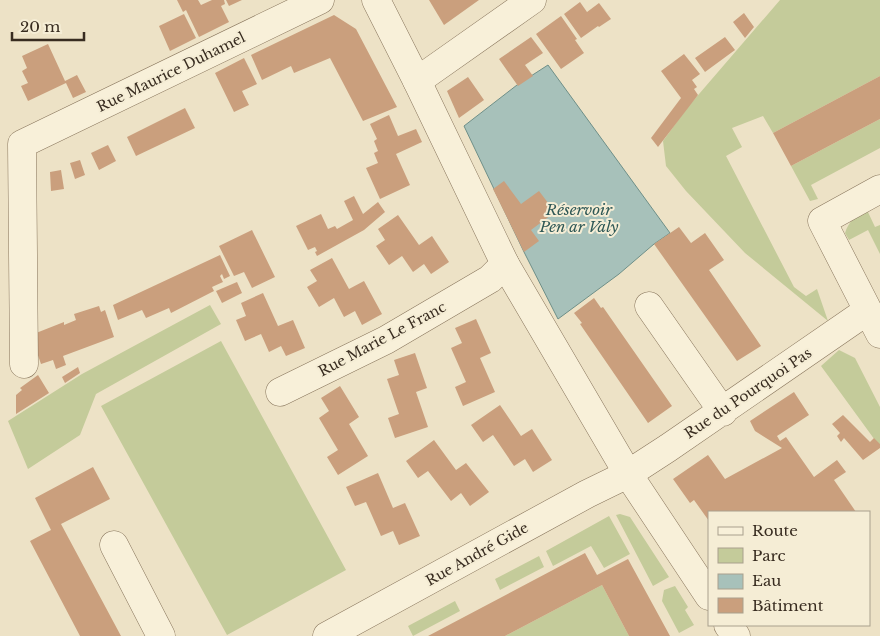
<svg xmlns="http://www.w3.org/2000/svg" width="880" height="636" viewBox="0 0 880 636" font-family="'Libre Baskerville',serif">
	<rect width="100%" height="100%" fill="#ede2c6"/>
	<path fill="#c4cb9a" d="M780 0H880V76L773 133 763 116 732 128 742 147 726 156 794 287 806 296 817 289 828 321 745 253 686 191 666 166 663 141 687 108Z
		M880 119V148L811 185 818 199 810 201 791 166Z
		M867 210 875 227 880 225V254L868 230 849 240 845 233C849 221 855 216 867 210Z
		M210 305 221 324 96 394 80 435 28 469 8 421 82 374Z
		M221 341 346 570 227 635 101 406Z
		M839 350 855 358 880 407V447L821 366Z
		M620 514 630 517 669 577 653 586 616 515Z
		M609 516 630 554 604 568 591 546 553 566 546 551Z
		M539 556 544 567 500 590 495 579Z
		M602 585 629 636H505Z
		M675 586 688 607 685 610 694 625 679 633 662 601 664 590Z
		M455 601 460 611 413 636 408 626Z"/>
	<path fill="#a7c1ba" stroke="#6e8f88" d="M548 65 670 233 654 244 619 274 558 319 524 252 464 126 517 85Z"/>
	<path fill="#ca9f7d" d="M177 0H198L201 5 212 0H224L225 4 221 6 229 22 199 37 186 10 183 12Z
		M226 0H242L229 6Z
		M429 0H479L444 25Z
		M580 2 587 12 599 3 611 19 599 27 598 26 581 38 564 14Z
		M744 13 754 27 745 38 733 22Z
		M184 14 196 38 170 51 159 26Z
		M334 15 356 29 397 107 363 121 330 58 294 73 291 66 262 80 251 55Z
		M561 16 577 39 575 40 584 53 561 69 536 34Z
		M531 37 543 53 525 65 533 76 518 86 499 59Z
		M725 37 735 50 705 72 695 58Z
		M48 44 65 81 77 75 86 92 73 98 66 83 28 101 21 86 28 83 22 71 27 68 22 56Z
		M684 54 700 74 692 80 697 87 694 89 698 95 658 147 651 138 681 98 661 71Z
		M244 58 257 84 242 91 249 105 234 112 215 73Z
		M880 76V119L791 166 773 133Z
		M468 77 484 100 459 118 447 91Z
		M185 108 195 128 136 156 127 137Z
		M389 115 398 136 416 129 422 142 396 154 410 185 380 199 366 168 378 163 374 153 378 151 374 141 377 139 370 124Z
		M108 145 116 161 99 170 91 153Z
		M80 160 85 175 75 179 70 163Z
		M61 170 64 189 51 191 50 172Z
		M504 181 521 204 539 191 555 212 531 230 539 241 524 252 493 189Z
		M354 196 363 214 378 202 385 212 364 230 317 256 315 252 317 251 315 247 308 250 296 226 321 214 328 229 335 226 337 229 353 220 344 201Z
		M398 215 419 245 432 236 449 262 431 274 424 264 413 272 402 256 389 265 376 246 385 240 378 229Z
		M679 227 691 243 705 233 724 260 709 270 761 346 737 361 654 244Z
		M252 230 275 277 252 288 244 272 234 276 219 246Z
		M220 255 230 276 224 279 222 274 220 276 223 282 212 287 214 291 171 313 169 308 146 318 142 310 118 320 113 305Z
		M332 258 349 289 364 281 382 314 362 325 355 311 344 317 334 298 319 307 307 287 317 281 310 270Z
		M237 282 242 293 222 303 216 291Z
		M263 293 278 326 293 320 305 348 286 356 281 346 269 352 261 334 245 341 236 320 246 316 241 303Z
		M594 298 601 308 603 307 672 406 648 423 580 324 582 323 574 313Z
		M99 306 101 312 105 310 114 337 63 356 66 365 56 369 53 360 41 364 31 335 64 322V325L76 320 74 314Z
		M476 319 491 353 480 358 495 392 463 406 455 387 466 382 451 348 462 343 455 328Z
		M415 353 427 388 416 392 428 427 395 438 388 418 399 414 387 379 399 375 394 360Z
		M78 367 80 373 65 383 62 377Z
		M38 375 49 393 16 414V395L22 390 20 388Z
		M340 386 359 417 349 424 368 456 338 475 327 457 338 450 319 418 329 411 321 398Z
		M794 392 809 415 777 436 780 441 786 437 814 477 837 460 846 472 834 480 856 512H709V521L694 500 690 503 673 479 708 455 725 479 782 448 755 431 750 421Z
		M500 405 521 436 532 429 552 460 533 472 525 459 514 466 493 435 483 442 471 425Z
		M843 415 870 442 874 438 880 444V448L863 460 844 438 841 442 837 436 840 433 832 424Z
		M434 440 456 470 466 463 489 492 470 506 461 493 451 501 428 471 418 478 406 461Z
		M93 467 110 499 61 524 121 636H80L30 541 51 530 35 498Z
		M378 473 393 508 405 503 420 536 399 545 393 531 381 536 366 502 355 506 346 487Z
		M585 553 597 575 628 559 670 636H629L602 585 505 636H428Z"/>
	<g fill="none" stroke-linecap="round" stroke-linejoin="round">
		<defs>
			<path id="minor" d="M417 81 532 0
				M880 189 822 221 880 334
				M649 306 723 412
				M24 364 22 144 320 0
				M280 392 386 340 490 279 505 264
				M114 545 161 636
				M327 636 587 494 628 474 668 448 867 311"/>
			<path id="tertiary" d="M376 0 417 81 505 264 628 474 709 596
				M728 625 736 636"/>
		</defs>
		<use href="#minor" stroke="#88755c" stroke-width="29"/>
		<use href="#tertiary" stroke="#88755c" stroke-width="29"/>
		<use href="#minor" stroke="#f8f0d9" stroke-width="28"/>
		<use href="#tertiary" stroke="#f8f0d9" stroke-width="28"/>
	</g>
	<g text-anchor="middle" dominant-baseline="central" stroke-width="4" stroke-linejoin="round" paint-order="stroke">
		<g font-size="14" fill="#382c20" stroke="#f5edd5">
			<text transform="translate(171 72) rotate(-26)">Rue Maurice Duhamel</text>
			<text transform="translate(382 339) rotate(-28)">Rue Marie Le Franc</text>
			<text transform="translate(748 393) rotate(-34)">Rue du Pourquoi Pas</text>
			<text transform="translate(477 554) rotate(-29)">Rue André Gide</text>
		</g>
		<g font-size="15" font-style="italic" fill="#2f5856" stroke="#f5edd5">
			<text x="579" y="209">Réservoir<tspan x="579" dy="17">Pen ar Valy</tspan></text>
		</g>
	</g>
	<rect x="708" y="511" width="162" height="115" fill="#f5edd5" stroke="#a9a08d"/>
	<rect x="718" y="527" width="25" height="8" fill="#f8f0d9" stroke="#a9a08d"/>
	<text x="752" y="536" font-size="15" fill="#382c20">Route</text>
	<rect x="718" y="548" width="25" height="15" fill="#c4cb9a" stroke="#a9a08d"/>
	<text x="752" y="561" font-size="15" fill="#382c20">Parc</text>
	<rect x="718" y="574" width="25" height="15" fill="#a7c1ba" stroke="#a9a08d"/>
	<text x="752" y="586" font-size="15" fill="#382c20">Eau</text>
	<rect x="718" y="598" width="25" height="15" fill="#ca9f7d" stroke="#a9a08d"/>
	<text x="752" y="611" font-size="15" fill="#382c20">Bâtiment</text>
	<path d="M12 32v8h72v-8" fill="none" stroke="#382c20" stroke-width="2.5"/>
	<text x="20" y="32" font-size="15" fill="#382c20" stroke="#f5edd5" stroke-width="4" paint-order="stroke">20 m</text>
</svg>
